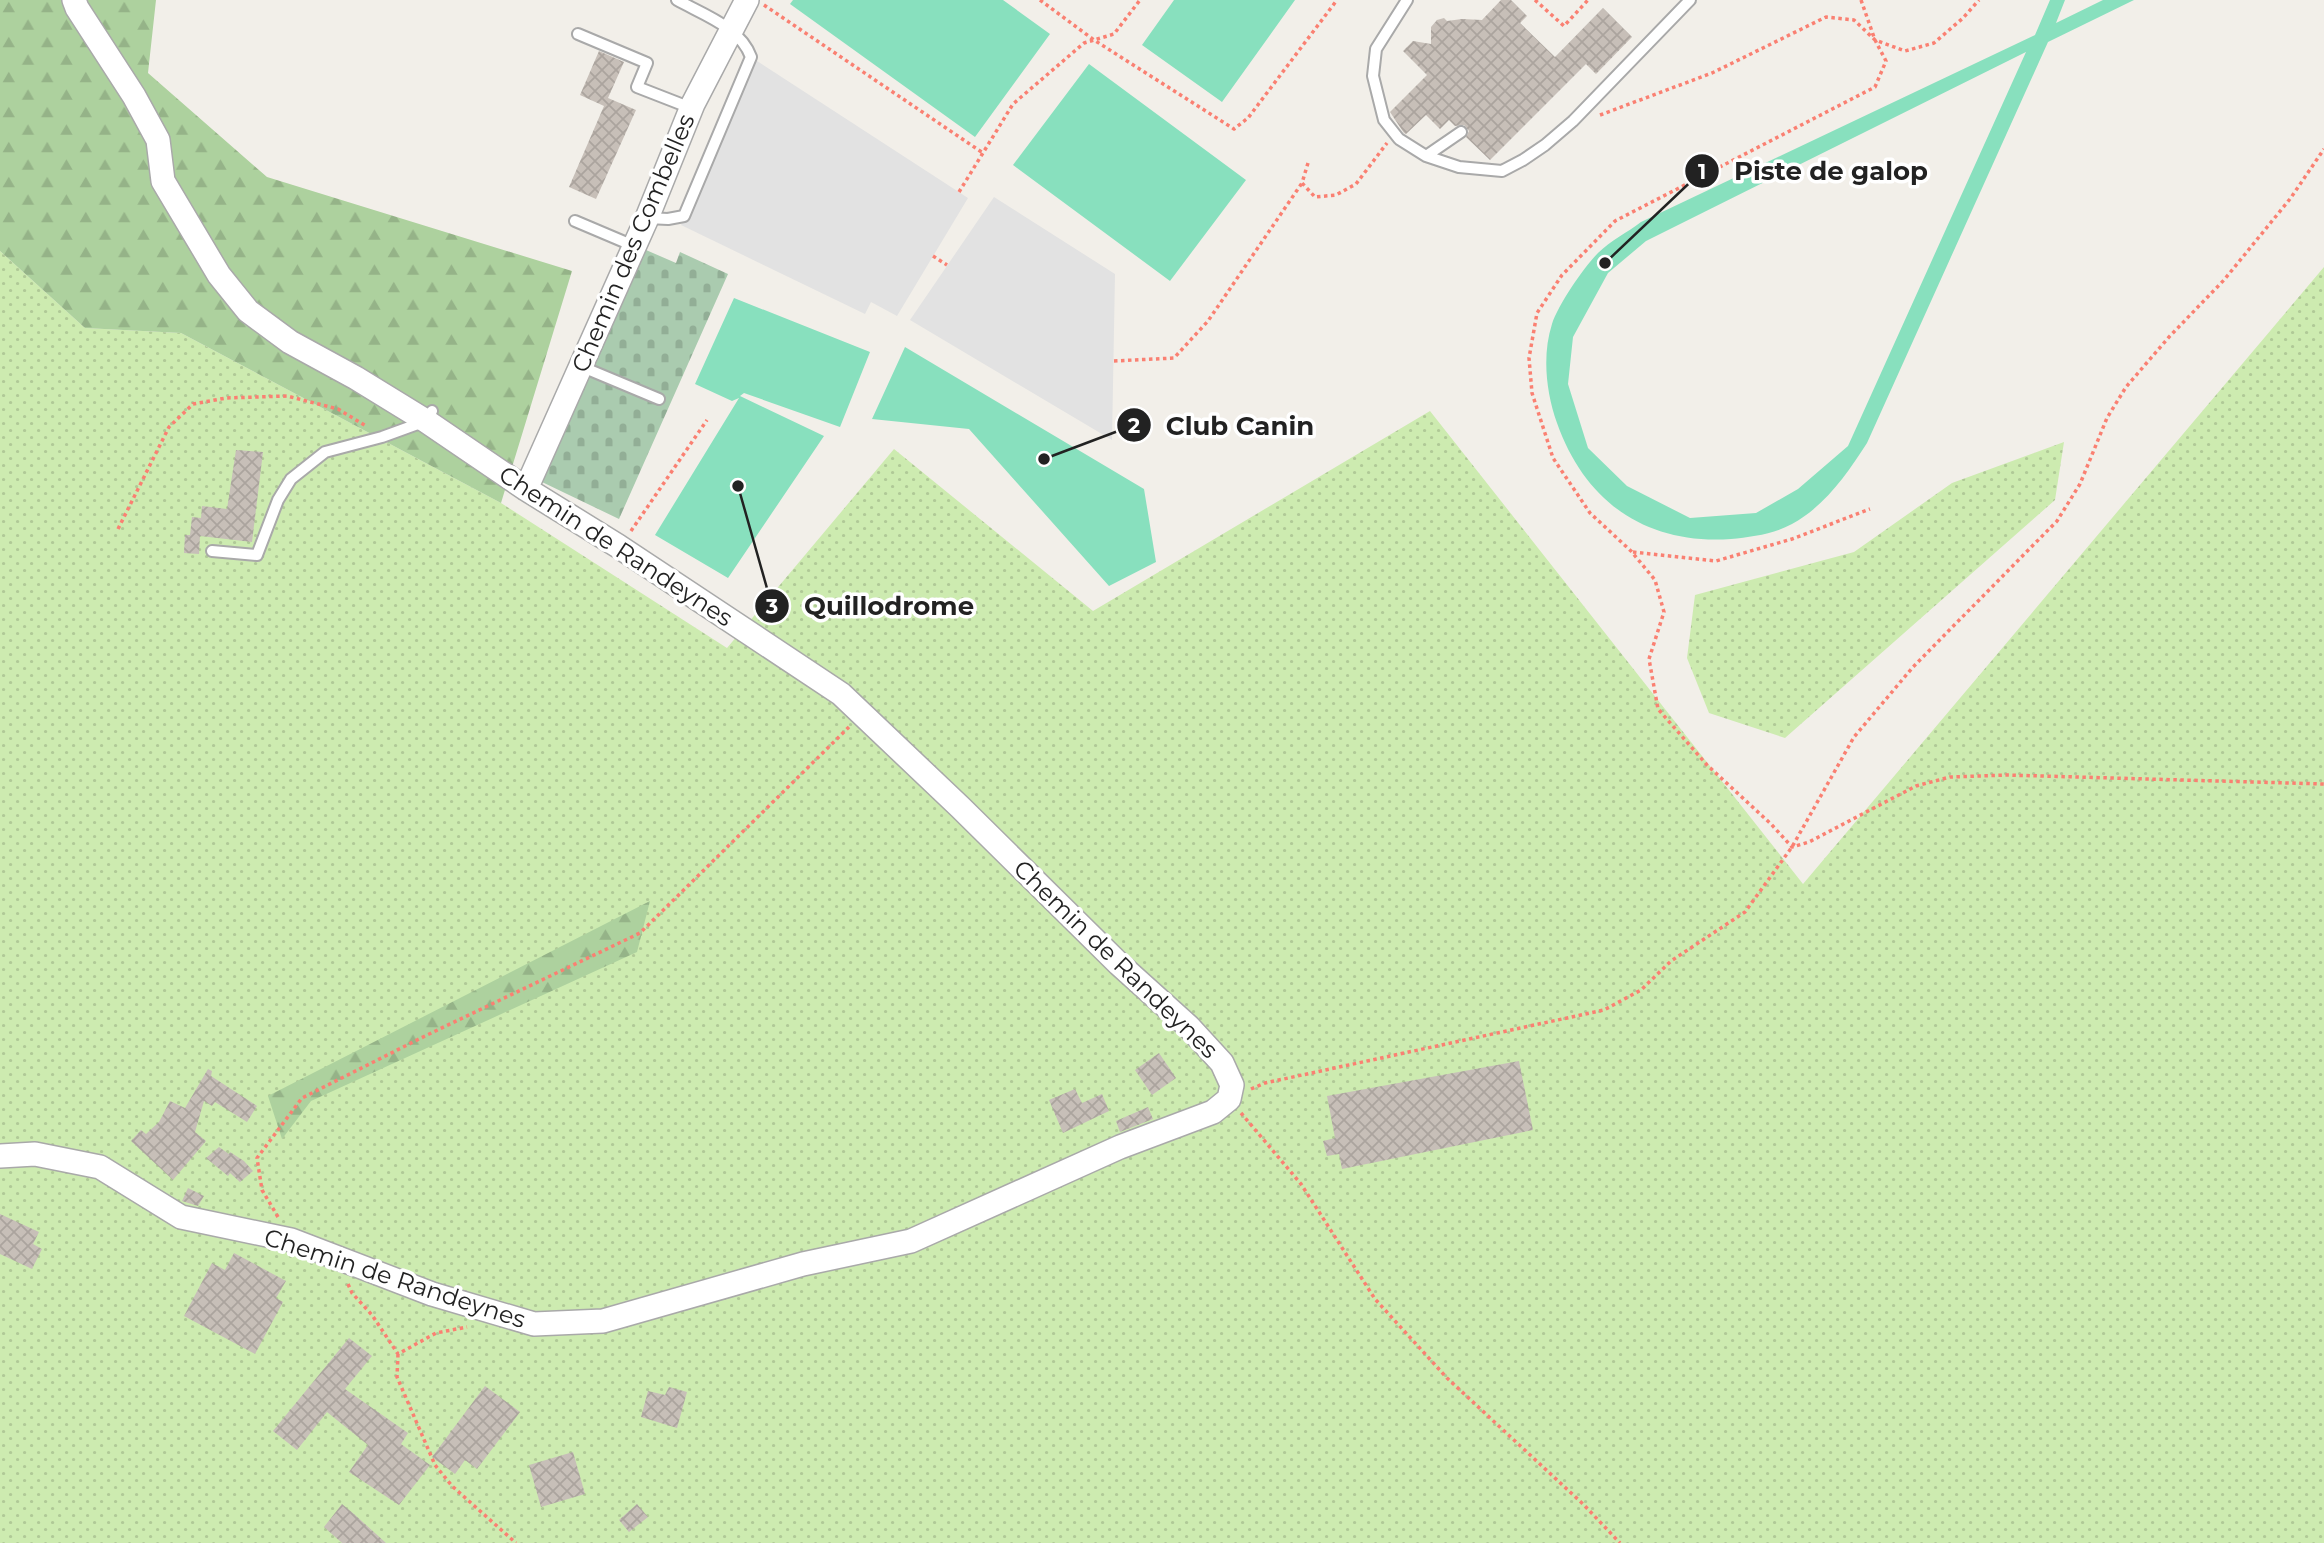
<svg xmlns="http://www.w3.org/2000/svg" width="2324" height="1543" viewBox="0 0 2324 1543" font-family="Montserrat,sans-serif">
	<defs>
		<pattern id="grass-dots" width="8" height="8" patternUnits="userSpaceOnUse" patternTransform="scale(1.75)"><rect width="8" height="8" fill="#cdebb0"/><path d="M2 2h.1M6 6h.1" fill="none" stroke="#b0c997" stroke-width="1.8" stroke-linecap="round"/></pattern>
		<pattern id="forest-firs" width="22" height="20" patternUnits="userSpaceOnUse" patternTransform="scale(1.75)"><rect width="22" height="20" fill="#add19e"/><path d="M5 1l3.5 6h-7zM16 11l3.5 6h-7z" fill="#95b388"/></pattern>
		<pattern id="cemetery-stones" width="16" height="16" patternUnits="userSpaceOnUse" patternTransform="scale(1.75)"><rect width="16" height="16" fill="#aacbaf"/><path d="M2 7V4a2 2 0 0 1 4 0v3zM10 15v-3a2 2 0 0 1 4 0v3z" fill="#92ae96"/></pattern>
		<pattern id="building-cross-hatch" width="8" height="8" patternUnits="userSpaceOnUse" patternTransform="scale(1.75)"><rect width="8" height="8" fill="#c7bfb8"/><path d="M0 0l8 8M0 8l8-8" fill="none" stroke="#aba49e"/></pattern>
	</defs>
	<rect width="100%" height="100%" fill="#f2efe9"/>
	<path fill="url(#grass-dots)" d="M0 251 85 328 181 333 501 503 727 648 894 449 1093 611 1430 411 1803 884 2324 267V1543H0Z
		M2064 442 2055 500 1785 738 1709 713 1687 658 1695 595 1854 552 1952 483Z"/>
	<path fill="url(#forest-firs)" d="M0 0H156L148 73 267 177 572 271 501 503 181 333 85 328 0 251Z
		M650 901 637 952 311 1101 282 1139 268 1096Z"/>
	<path fill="url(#cemetery-stones)" d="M646 250 676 263 680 252 728 274 619 519 542 482Z"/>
	<path fill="#88e0be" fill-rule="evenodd" d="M793 0H1003L1050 34 975 137 790 4Z
		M1174 0H1295L1222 102 1142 45Z
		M2050 0H2065L2056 23 2103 0H2134L2048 42 1867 443C1847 474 1825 506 1792 524 1774 534 1751 537 1731 539 1646 545 1585 502 1557 423 1546 392 1542 355 1552 324 1558 305 1584 267 1598 253 1610 241 1628 232 1641 222L2035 35ZM2026 52 1848 446 1798 489 1756 513 1690 518 1627 486 1588 448 1568 384 1573 337 1608 273 1646 241Z
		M1089 64 1246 180 1170 281 1013 165Z
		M734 298 870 352 840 427 744 393 740 396 824 436 728 578 655 535 739 398 732 401 695 384Z
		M905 347 1144 489 1156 562 1109 586 969 429 872 419Z"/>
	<path fill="#e2e2e2" d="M751 57 968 198 897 316 871 302 865 314 681 225Z
		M994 197 1115 274 1112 440 910 320Z"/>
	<path fill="url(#building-cross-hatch)" d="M1501 0H1511L1527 16 1520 23 1555 57 1603 8 1632 37 1596 74 1586 64 1490 160 1466 137 1469 131 1464 125 1455 126 1449 120 1440 129 1426 115 1406 134 1404 133 1390 112 1427 75 1403 51 1413 41 1431 44V27L1437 20 1444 18 1447 21 1462 19 1482 20Z
		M599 51 624 62 608 98 636 110 596 199 569 187 604 106 580 95Z
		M236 450 263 452 252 542 200 536 199 554 184 553 185 535H190L192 517 201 518 202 506 227 509Z
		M1159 1053 1176 1078 1152 1095 1135 1070Z
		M1519 1061 1533 1130 1342 1169 1339 1154 1327 1156 1323 1141 1335 1138 1327 1096Z
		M208 1069 212 1071 211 1076 257 1106 247 1122 215 1102 212 1106 204 1101 195 1132 206 1141 173 1180 131 1141 141 1130 146 1134 159 1122 170 1101 185 1108Z
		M1075 1089 1082 1103 1102 1094 1109 1111 1063 1133 1049 1100Z
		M1148 1107 1153 1119 1120 1132 1116 1121Z
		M219 1147 229 1154 230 1152 244 1161 253 1171 240 1182 230 1173 228 1176 206 1158Z
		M188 1188 204 1196 198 1206 182 1201Z
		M0 1214 39 1232 33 1244 42 1249 32 1269 0 1254Z
		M234 1253 286 1281 276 1298 283 1302 255 1354 184 1316 212 1263 225 1270Z
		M349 1338 372 1356 345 1389 408 1433 401 1444 430 1465 399 1505 349 1472 368 1445 327 1412 297 1450 273 1431Z
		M485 1386 520 1412 477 1469 465 1460 455 1474 432 1457Z
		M669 1387 687 1392 677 1428 641 1417 648 1391 665 1395Z
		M573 1452 585 1494 541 1507 529 1465Z
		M342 1504 354 1514 386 1543H342L324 1527Z
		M637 1504 648 1517 629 1532 619 1520Z"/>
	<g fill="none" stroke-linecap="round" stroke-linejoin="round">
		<defs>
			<path id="lane" d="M1407 0 1376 49 1373 76 1384 120 1399 139 1426 156 1459 167 1502 171 1523 160 1545 145 1573 121 1690 0
				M578 34 647 63 637 87 691 108
				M1426 156 1461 132
				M647 218 668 219 684 216 751 57C740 27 704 15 677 0
				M575 221 634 246
				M580 366 659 399
				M212 551 257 555 278 500 291 479 325 452 382 437 426 421 432 411"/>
			<path id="street" d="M526 489 647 218 693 104 747 0
				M0 1156 35 1154 100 1167 181 1217 291 1240 432 1294 534 1324 603 1321 803 1264 911 1241 1120 1147 1213 1112 1229 1099 1232 1085 1222 1063 1189 1027 1119 964 960 807 841 694 618 546 526 489 426 421 356 378 290 342 248 311 219 275 163 181 158 140 134 96 77 8 74 0"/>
		</defs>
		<use href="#lane" stroke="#a9a9a9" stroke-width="14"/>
		<use href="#street" stroke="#a9a9a9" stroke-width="26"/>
		<path stroke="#fa8072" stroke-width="3.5" stroke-dasharray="3.5 3.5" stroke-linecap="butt" d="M1040 0 1094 40 1234 129 1248 118 1337 0
			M1535 0 1564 26 1588 0
			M1861 0 1875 40 1886 61 1875 87 1615 221 1562 275 1537 313 1529 358 1532 393 1553 458 1590 513 1631 551 1655 580 1664 612 1649 659 1658 709 1707 765 1771 824 1792 847 1809 842 1916 786 1950 777 2006 775 2324 784
			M764 5 983 153
			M1600 115 1712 73 1826 17 1854 20 1875 40 1905 51 1934 43 1963 18 1979 0
			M1308 163 1302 183 1315 197 1336 195 1356 184 1387 143
			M959 192 1013 104 1084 43 1114 34 1140 0
			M933 256 947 265
			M1114 361 1174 358 1208 321 1302 183
			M118 529 169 427 193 404 226 398 287 396 338 409 366 426
			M631 531 707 420
			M1633 552 1716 561 1792 539 1870 509
			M1251 1089 1265 1083 1604 1010 1641 990 1671 961 1745 912 1792 847 1854 737 1913 667 2057 521 2080 484 2107 418 2126 387 2169 337 2224 280 2290 199 2324 149
			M1241 1113 1301 1184 1375 1299 1447 1378 1583 1504 1620 1543
			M278 1217 262 1190 257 1158 302 1098 425 1036 640 933 849 727
			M348 1284 352 1293 372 1315 398 1354 436 1333 467 1327
			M398 1354 397 1377 435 1465 452 1486 516 1543"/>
		<use href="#lane" stroke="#fff" stroke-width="10"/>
		<use href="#street" stroke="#fff" stroke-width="23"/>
	</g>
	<g text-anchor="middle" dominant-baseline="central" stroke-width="7" stroke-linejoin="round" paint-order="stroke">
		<g font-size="24" fill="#222" stroke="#fff">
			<text transform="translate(633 243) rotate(-67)">Chemin des Combelles</text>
			<text transform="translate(616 546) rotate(33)">Chemin de Randeynes</text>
			<text transform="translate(1116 959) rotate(44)">Chemin de Randeynes</text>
			<text transform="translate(395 1278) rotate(18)">Chemin de Randeynes</text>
		</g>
	</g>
	<path fill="none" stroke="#222" stroke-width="2.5" d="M1605 263L1702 171M1044 459L1134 425M738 486L772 606"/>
	<g fill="#222" stroke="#fff" stroke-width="2.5">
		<circle cx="1605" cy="263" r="7"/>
		<circle cx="1044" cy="459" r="7"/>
		<circle cx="738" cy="486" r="7"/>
		<circle cx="1702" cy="171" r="18"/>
		<circle cx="1134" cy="425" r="18"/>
		<circle cx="772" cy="606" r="18"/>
	</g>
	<g font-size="21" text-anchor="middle" font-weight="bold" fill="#fff">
		<text x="1702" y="179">1</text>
		<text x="1134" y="433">2</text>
		<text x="772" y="614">3</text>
	</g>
	<g font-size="26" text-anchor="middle" font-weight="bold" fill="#222" stroke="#fff" stroke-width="7" stroke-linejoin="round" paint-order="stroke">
		<text x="1831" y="180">Piste de galop</text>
		<text x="1240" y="435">Club Canin</text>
		<text x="889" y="615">Quillodrome</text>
	</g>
</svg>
